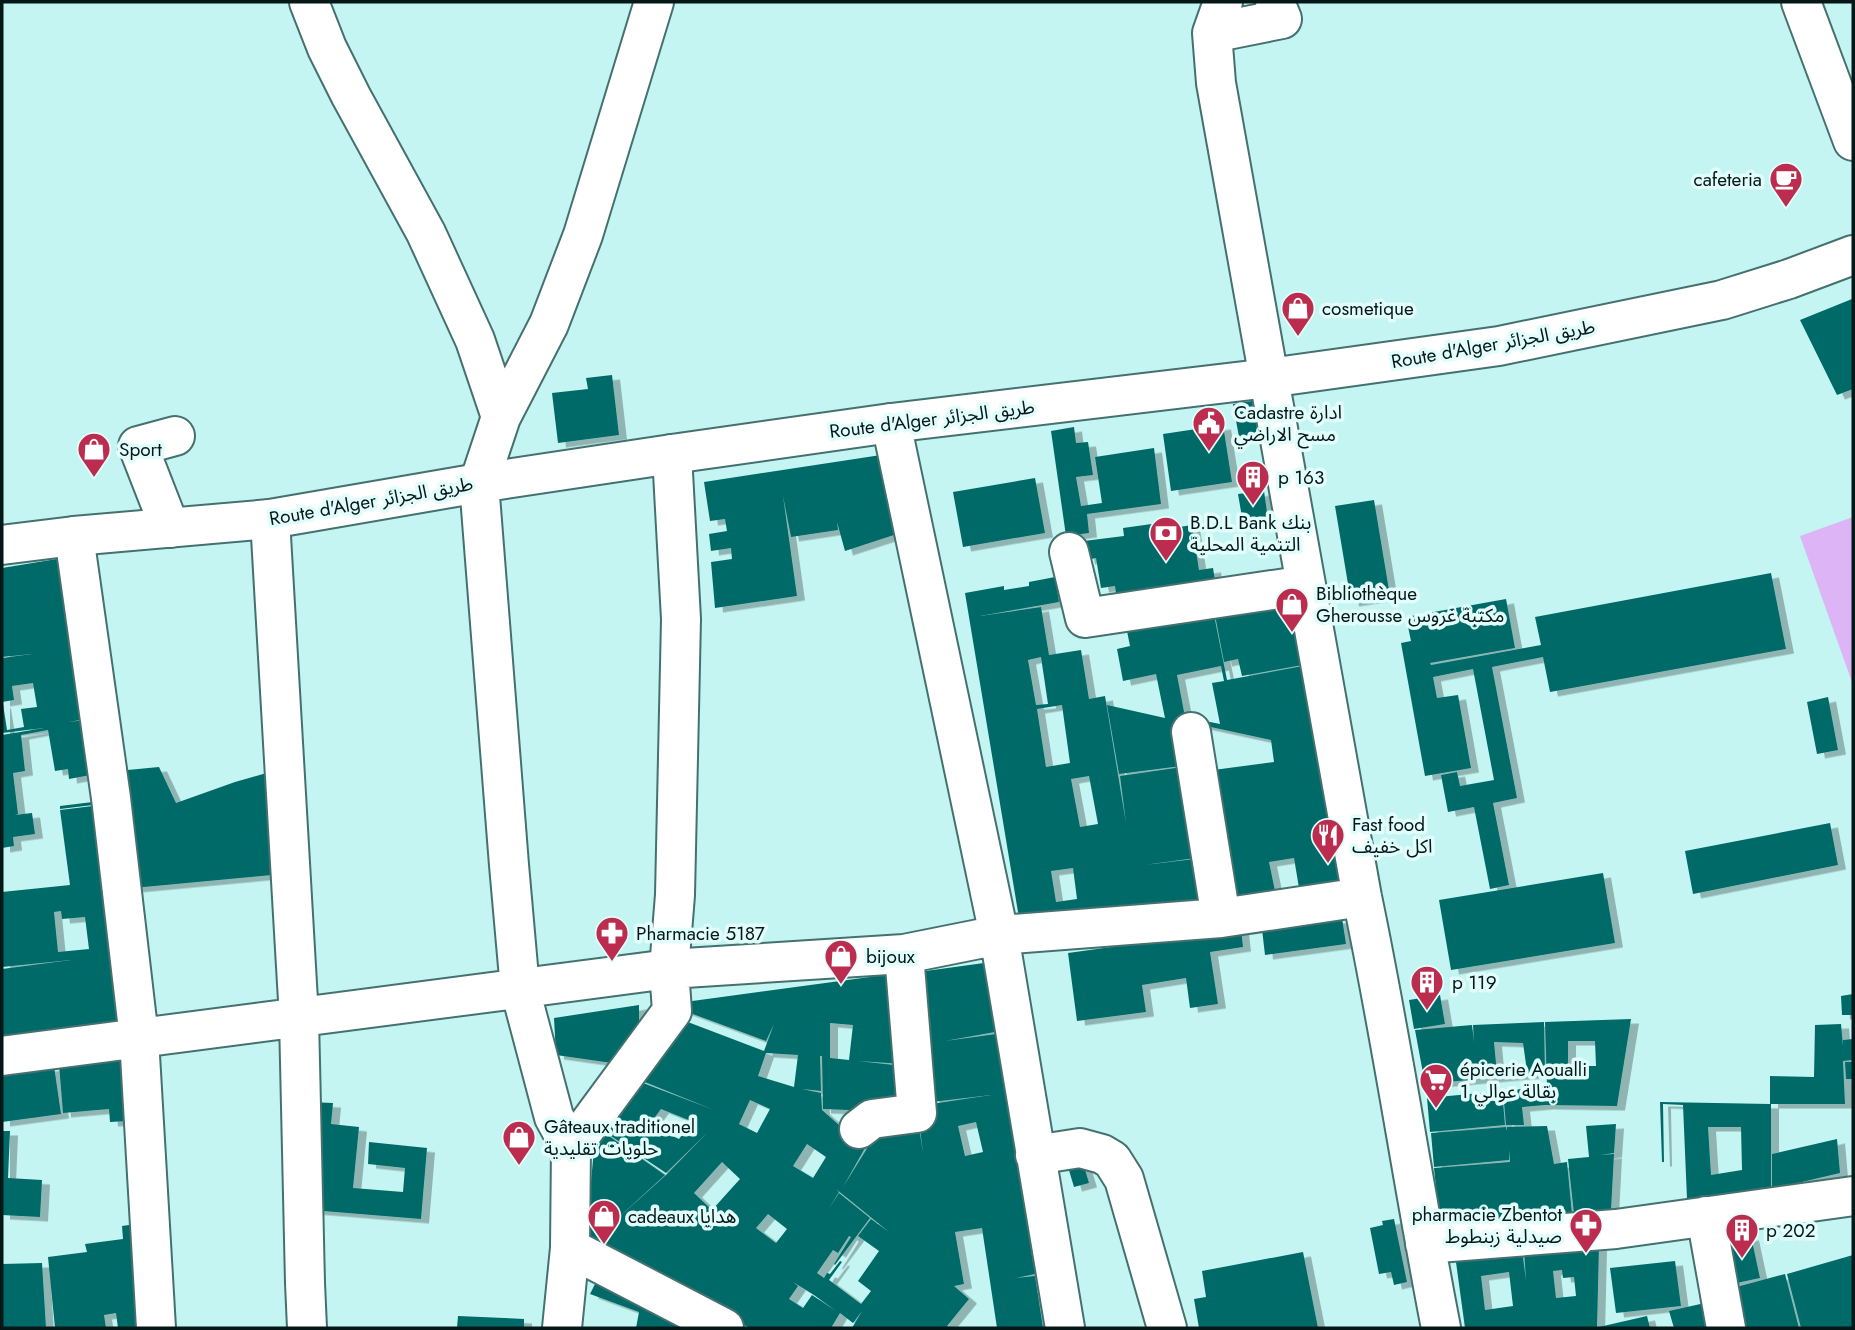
<svg xmlns="http://www.w3.org/2000/svg" width="1855" height="1330" viewBox="0 0 1855 1330" font-family="Jost,'Noto Sans Arabic',sans-serif">
	<defs>
		<filter id="shadow"><feDropShadow dx="8" dy="4.5" stdDeviation="0" flood-color="#0004"/></filter>
	</defs>
	<rect width="100%" height="100%" fill="#c4f5f2"/>
	<path fill="#ddb4f5" d="M1853 517V685L1800 536Z"/>
	<path fill="#016a68" fill-rule="evenodd" filter="url(#shadow)" d="M1852 299 1853 301V389L1837 395 1800 320Z
		M612 375 619 435 558 443 552 393 588 389 586 378Z
		M1252 401 1258 434 1239 437 1233 404Z
		M1223 425 1232 482 1171 491 1163 434Z
		M1074 427 1076 443 1088 442 1093 475 1076 477 1081 506 1102 503 1095 457 1154 448 1161 504 1087 514 1089 533 1066 536 1051 431Z
		M881 455 900 533 845 551 837 522 838 530 791 537 783 496 797 596 715 608 711 562 732 559 731 548 711 551 709 534 727 531 725 519 710 521 704 482Z
		M1035 478 1045 533 963 547 953 492Z
		M1264 491 1268 519 1243 523 1238 494Z
		M1374 500 1390 596 1351 602 1335 506Z
		M1166 522 1167 529 1192 525 1199 570 1213 568 1216 587 1118 609 1115 586 1101 588 1096 558 1087 560 1084 541 1124 536 1123 528Z
		M63 558 86 719 68 722 86 720 96 774 69 779 68 769 55 771 48 730 21 735 25 771 13 773 18 814 15 815 32 813 35 834 13 837 14 846 2 848V735L44 728 2 733V704H3L7 730 24 727 21 709 37 707 33 683 12 686 14 700 2 702V658L32 654 2 657V568Z
		M1771 573 1786 649 1550 692 1543 657 1492 667 1517 798 1493 803 1509 885 1490 889 1474 807 1448 812 1441 775 1457 772 1460 786 1494 780 1473 669 1433 677 1437 698 1458 695 1471 768 1425 776 1401 643 1411 641 1406 617 1506 599 1515 648 1430 663 1431 665 1541 645 1535 617Z
		M1055 577 1059 602 980 616 1041 607 1049 655 1081 650 1089 699 1105 696 1126 823 1120 776 1189 766 1203 857 1144 865 1203 858 1209 902 1021 930 965 593 1004 586V590L1029 586V582ZM1041 657 1048 704 1036 705 1028 660ZM1062 705 1070 763 1046 767 1037 709ZM1089 776 1098 824 1080 827 1071 779ZM1073 868 1077 899 1056 902 1051 871Z
		M1296 597 1308 664 1242 676 1238 659 1224 662 1214 610Z
		M1213 610 1227 680 1308 665 1342 884 1224 901 1206 771 1274 762 1271 740 1183 721 1189 765 1119 774 1107 705 1165 718 1156 674 1123 681 1117 649 1130 646 1126 626ZM1221 666 1224 681 1212 683 1220 724 1185 717 1177 675ZM1294 858 1299 888 1275 891 1269 862Z
		M1828 697 1838 750 1817 754 1807 702Z
		M159 767 176 803 235 782 270 772 283 874 133 888 117 771Z
		M101 801V804L60 809V806Z
		M101 805 125 1028 2 1049V969L71 960 2 967V892L70 885 60 810ZM61 911 62 919 85 917 89 949 58 952 54 912Z
		M1830 823 1838 865 1693 894 1685 851Z
		M1603 873 1615 943 1451 970 1439 900Z
		M1342 918 1346 944 1265 955 1262 929Z
		M1241 929 1243 947 1210 952 1218 1004 1190 1008 1186 978 1142 985 1146 1012 1077 1021 1068 953Z
		M984 963 995 1032 945 1041 996 1034 1035 1274 1016 1278 1035 1276 1043 1328H997L982 1228 955 1232 964 1284 954 1286 969 1299 947 1326 950 1328H852L862 1311 853 1323 840 1313 831 1328H750L585 1247 596 1127 665 1175 606 1229 666 1175 708 1132 666 1173 596 1126 630 1078 714 1110 630 1076 672 1016 764 1051 774 1024 766 1041 682 1010 685 1002 892 974 903 1064 858 1061 903 1066 900 1112 823 1109 822 1056H820L821 1091 802 1089 821 1093 822 1110 865 1148 843 1187 881 1126 918 1121 923 1153 919 1120 931 1104 991 1095 932 1102 911 973ZM830 1023 853 1025 849 1060 830 1058ZM766 1053 798 1055 794 1087 758 1076ZM750 1100 770 1109 757 1133 739 1124ZM661 1109 691 1121 679 1139 649 1125ZM976 1122 983 1152 965 1156 958 1126ZM807 1144 826 1157 813 1178 793 1166ZM722 1162 740 1179 712 1210 694 1193ZM836 1189 889 1232 871 1219 858 1236 879 1251 858 1281 871 1291 861 1304 829 1280 842 1262 840 1261 830 1274 827 1273 824 1278 817 1273 833 1250 838 1253 849 1236 851 1237 834 1264 835 1265 870 1218 839 1193 828 1210 839 1192ZM768 1214 787 1229 776 1243 756 1228ZM793 1282 814 1295 836 1311 812 1295 803 1308 789 1299 798 1286Z
		M1853 994V1015H1842L1841 996Z
		M1440 995 1445 1024 1414 1029 1409 1000Z
		M639 1005V1036L619 1064 556 1055 554 1018Z
		M1631 1019 1617 1106 1545 1105 1522 1107 1524 1125H1506L1503 1091 1547 1086 1545 1022ZM1568 1041H1595L1596 1066H1568Z
		M1544 1022 1545 1073 1425 1084 1415 1030 1472 1025 1474 1042 1473 1025ZM1494 1042 1523 1043 1527 1071 1497 1074Z
		M1841 1024 1843 1046V1040L1853 1039V1060L1843 1061 1845 1104H1771V1189L1687 1199 1683 1105 1663 1104 1664 1162H1662L1660 1102 1770 1104V1076L1814 1077 1815 1025ZM1708 1127H1741L1742 1170 1711 1175Z
		M122 1059 127 1121 110 1122 109 1109 63 1113 59 1064Z
		M1845 1062H1853V1079H1846Z
		M54 1066 61 1114 2 1122V1073Z
		M1502 1091 1505 1125 1430 1132 1427 1098Z
		M309 1102 333 1103 331 1124 359 1127 353 1188 403 1192 405 1168 368 1164 369 1142 427 1148 421 1219 311 1210Z
		M1616 1124 1614 1153 1600 1155 1614 1154 1611 1210 1574 1214 1568 1159 1589 1157 1586 1126Z
		M1547 1126 1554 1164 1567 1162 1572 1214 1440 1226 1434 1168 1510 1162 1509 1150V1160L1434 1167 1431 1133 1506 1127V1131L1507 1127Z
		M2 1131H10L8 1178 42 1180 40 1217 2 1215Z
		M1837 1139 1840 1173 1772 1189V1154Z
		M1083 1163 1089 1183 1074 1187 1068 1167Z
		M1394 1219 1407 1282 1394 1285 1391 1272 1379 1274 1370 1228 1383 1225 1382 1221Z
		M142 1223 155 1328H118L116 1313 104 1315 106 1328H55L48 1257 87 1252 85 1244 123 1239 122 1226Z
		M1751 1236 1760 1278 1732 1284 1724 1241Z
		M1599 1246 1597 1328H1465L1455 1255 1522 1250 1526 1280 1524 1250ZM1562 1270 1563 1278 1574 1277 1576 1296 1556 1298 1553 1271ZM1509 1272 1513 1306 1485 1310 1481 1276Z
		M1303 1252 1318 1328H1199L1194 1299 1206 1297 1202 1271Z
		M1853 1255V1328H1801L1787 1274Z
		M1675 1261 1681 1306 1616 1313 1610 1268Z
		M42 1263 46 1328H2V1264Z
		M1785 1274 1799 1328H1737L1729 1289Z
		M597 1280 704 1328H636L639 1312 590 1294Z
		M1705 1303 1711 1328H1674L1669 1311Z
		M458 1316 524 1319V1328H457Z
		M1647 1316 1650 1328H1600L1599 1327Z"/>
	<g fill="none" stroke-linecap="round" stroke-linejoin="round">
		<defs>
			<path id="minor" d="M309 2 327 48 351 96 426 233 475 340 501 417 479 483 509 865 520 989 554 1117 571 1148 570 1248 724 1328
				M1223 2 1212 33 1216 83 1362 897C1392 1040 1413 1185 1441 1328
				M1801 2 1853 141
				M1212 33 1282 19 1275 2
				M501 417 549 324 583 235 654 2
				M891 423 999 935 1065 1328
				M270 519 299 1018 305 1283 307 1328
				M170 528 138 446 175 436
				M74 536 111 798 139 1038 156 1328
				M1069 552 1085 618 1306 585
				M1191 732 1221 918
				M2 1056 669 969 904 954 999 935 1221 918 1362 897
				M859 1129 872 1119 917 1113 904 954
				M571 1148 672 1011 669 969 675 895 681 619 672 454
				M1035 1155 1080 1148 1102 1154 1112 1160 1124 1179 1167 1328
				M1706 1216 1726 1328
				M1425 1244 1616 1229 1853 1196
				M562 1328 570 1248"/>
			<path id="major" d="M2 545 74 536 270 519 479 483 672 454 891 423 1269 378 1499 346 1722 300 1789 279 1853 255"/>
		</defs>
		<use href="#minor" stroke="#44716f" stroke-width="42"/>
		<use href="#major" stroke="#44716f" stroke-width="42"/>
		<use href="#minor" stroke="#fff" stroke-width="38"/>
		<use href="#major" stroke="#fff" stroke-width="38"/>
	</g>
	<defs>
		<symbol id="cafe-pin" viewBox="-11 -11 22 30"><path d="M0 17L-7.5 6A9.5 9.5 0 1 1 7.5 6Z" fill="#bc2c4e" stroke="#e1fefc"/><path d="M-5.5-4.5H6V0H3Q3 3.5 0 3.5H-2.5Q-5.5 3.5-5.5 0ZM3-3.2v2h1.7v-2ZM-6 4.5H4V6H-6Z" fill="#fff"/></symbol>
		<symbol id="shop-pin" viewBox="-11 -11 22 30"><path d="M0 17L-7.5 6A9.5 9.5 0 1 1 7.5 6Z" fill="#bc2c4e" stroke="#e1fefc"/><path d="M-5-2.5h2.3a2.7 3.5 0 0 1 5.4 0H5L5.5 6h-11ZM-1.5-2.5h3a1.5 2.3 0 0 0-3 0Z" fill="#fff"/></symbol>
		<symbol id="civic-pin" viewBox="-11 -11 22 30"><path d="M0 17L-7.5 6A9.5 9.5 0 1 1 7.5 6Z" fill="#bc2c4e" stroke="#e1fefc"/><path d="M-.6-6.5H3V-4.5H.6V-3L4-1V1h2V6H-6V1h2V-1L-.6-3ZM-1.2 2.5V6h2.4V2.5Z" fill="#fff"/></symbol>
		<symbol id="building-pin" viewBox="-11 -11 22 30"><path d="M0 17L-7.5 6A9.5 9.5 0 1 1 7.5 6Z" fill="#bc2c4e" stroke="#e1fefc"/><path d="M-4-6H4V6H1V3H-1V6H-4ZM-2.5-4.3h1.7v1.8h-1.7ZM.8-4.3h1.7v1.8H.8ZM-2.5-1h1.7V.8h-1.7ZM.8-1h1.7V.8H.8Z" fill="#fff"/></symbol>
		<symbol id="bank-pin" viewBox="-11 -11 22 30"><path d="M0 17L-7.5 6A9.5 9.5 0 1 1 7.5 6Z" fill="#bc2c4e" stroke="#e1fefc"/><path d="M-6-4H6V4H-6ZM0-2.3a2.3 2.3 0 1 0 0 4.6a2.3 2.3 0 1 0 0-4.6Z" fill="#fff"/></symbol>
		<symbol id="restaurant-pin" viewBox="-11 -11 22 30"><path d="M0 17L-7.5 6A9.5 9.5 0 1 1 7.5 6Z" fill="#bc2c4e" stroke="#e1fefc"/><path d="M-5-6h1v4h1v-4h1v4h1v-4h1v5L-1.5 .5V6h-2V.5L-5-1ZM5-6V6H3V1.5H1.5Q1.5-4 5-6Z" fill="#fff"/></symbol>
		<symbol id="pharmacy-pin" viewBox="-11 -11 22 30"><path d="M0 17L-7.5 6A9.5 9.5 0 1 1 7.5 6Z" fill="#bc2c4e" stroke="#e1fefc"/><path d="M-2-6h4v4h4v4h-4v4h-4v-4h-4v-4h4Z" fill="#fff"/></symbol>
		<symbol id="supermarket-pin" viewBox="-11 -11 22 30"><path d="M0 17L-7.5 6A9.5 9.5 0 1 1 7.5 6Z" fill="#bc2c4e" stroke="#e1fefc"/><path d="M-6-5.5h2.5l.6 2H6L4.5 2H-2.5L-4.4-4H-6ZM-1.5 3.2a1.3 1.3 0 1 0 .1 0ZM3 3.2a1.3 1.3 0 1 0 .1 0Z" fill="#fff"/></symbol>
	</defs>
	<g fill-rule="evenodd">
		<use href="#cafe-pin" x="1767" y="160" width="38" height="52"/>
		<use href="#shop-pin" x="1279" y="289" width="38" height="52"/>
		<use href="#civic-pin" x="1190" y="404" width="38" height="52"/>
		<use href="#shop-pin" x="75" y="430" width="38" height="52"/>
		<use href="#building-pin" x="1234" y="458" width="38" height="52"/>
		<use href="#bank-pin" x="1147" y="514" width="38" height="52"/>
		<use href="#shop-pin" x="1273" y="585" width="38" height="52"/>
		<use href="#restaurant-pin" x="1309" y="816" width="38" height="52"/>
		<use href="#pharmacy-pin" x="593" y="914" width="38" height="52"/>
		<use href="#shop-pin" x="822" y="937" width="38" height="52"/>
		<use href="#building-pin" x="1408" y="963" width="38" height="52"/>
		<use href="#supermarket-pin" x="1417" y="1061" width="38" height="52"/>
		<use href="#shop-pin" x="500" y="1118" width="38" height="52"/>
		<use href="#shop-pin" x="585" y="1197" width="38" height="52"/>
		<use href="#pharmacy-pin" x="1567" y="1206" width="38" height="52"/>
		<use href="#building-pin" x="1723" y="1211" width="38" height="52"/>
	</g>
	<g text-anchor="middle" dominant-baseline="central" stroke-width="7" stroke-linejoin="round" paint-order="stroke">
		<g font-size="19" fill="#051717" stroke="#e1fefc" text-anchor="start">
			<text x="1762" y="179" text-anchor="end">cafeteria</text>
			<text x="1322" y="308">cosmetique</text>
			<text x="1234" y="412">Cadastre ادارة<tspan x="1234" dy="22">مسح الاراضي</tspan></text>
			<text x="119" y="449">Sport</text>
			<text x="1278" y="477">p 163</text>
			<text x="1190" y="522">B.D.L Bank بنك<tspan x="1190" dy="22">التنمية المحلية</tspan></text>
			<text x="1316" y="593">Bibliothèque<tspan x="1316" dy="22">Gherousse مكتبة غروس</tspan></text>
			<text x="1352" y="824">Fast food<tspan x="1352" dy="22">اكل خفيف</tspan></text>
			<text x="636" y="933">Pharmacie 5187</text>
			<text x="866" y="956">bijoux</text>
			<text x="1452" y="982">p 119</text>
			<text x="1460" y="1069">épicerie Aoualli<tspan x="1460" dy="22">1 بقالة عوالي</tspan></text>
			<text x="544" y="1126">Gâteaux traditionel<tspan x="544" dy="22">حلويات تقليدية</tspan></text>
			<text x="1562" y="1214" text-anchor="end">pharmacie Zbentot<tspan x="1562" dy="22">صيدلية زبنطوط</tspan></text>
			<text x="628" y="1216">cadeaux هدايا</text>
			<text x="1766" y="1230">p 202</text>
		</g>
		<g font-size="19" fill="#051717" stroke="#e1fefc">
			<text transform="translate(1493 344) rotate(-10)">Route d'Alger طريق الجزائر</text>
			<text transform="translate(932 419) rotate(-7)">Route d'Alger طريق الجزائر</text>
			<text transform="translate(371 501) rotate(-10)">Route d'Alger طريق الجزائر</text>
		</g>
	</g>
	<rect width="1855" height="1330" fill="none" stroke="#051717" stroke-width="7"/>
</svg>
